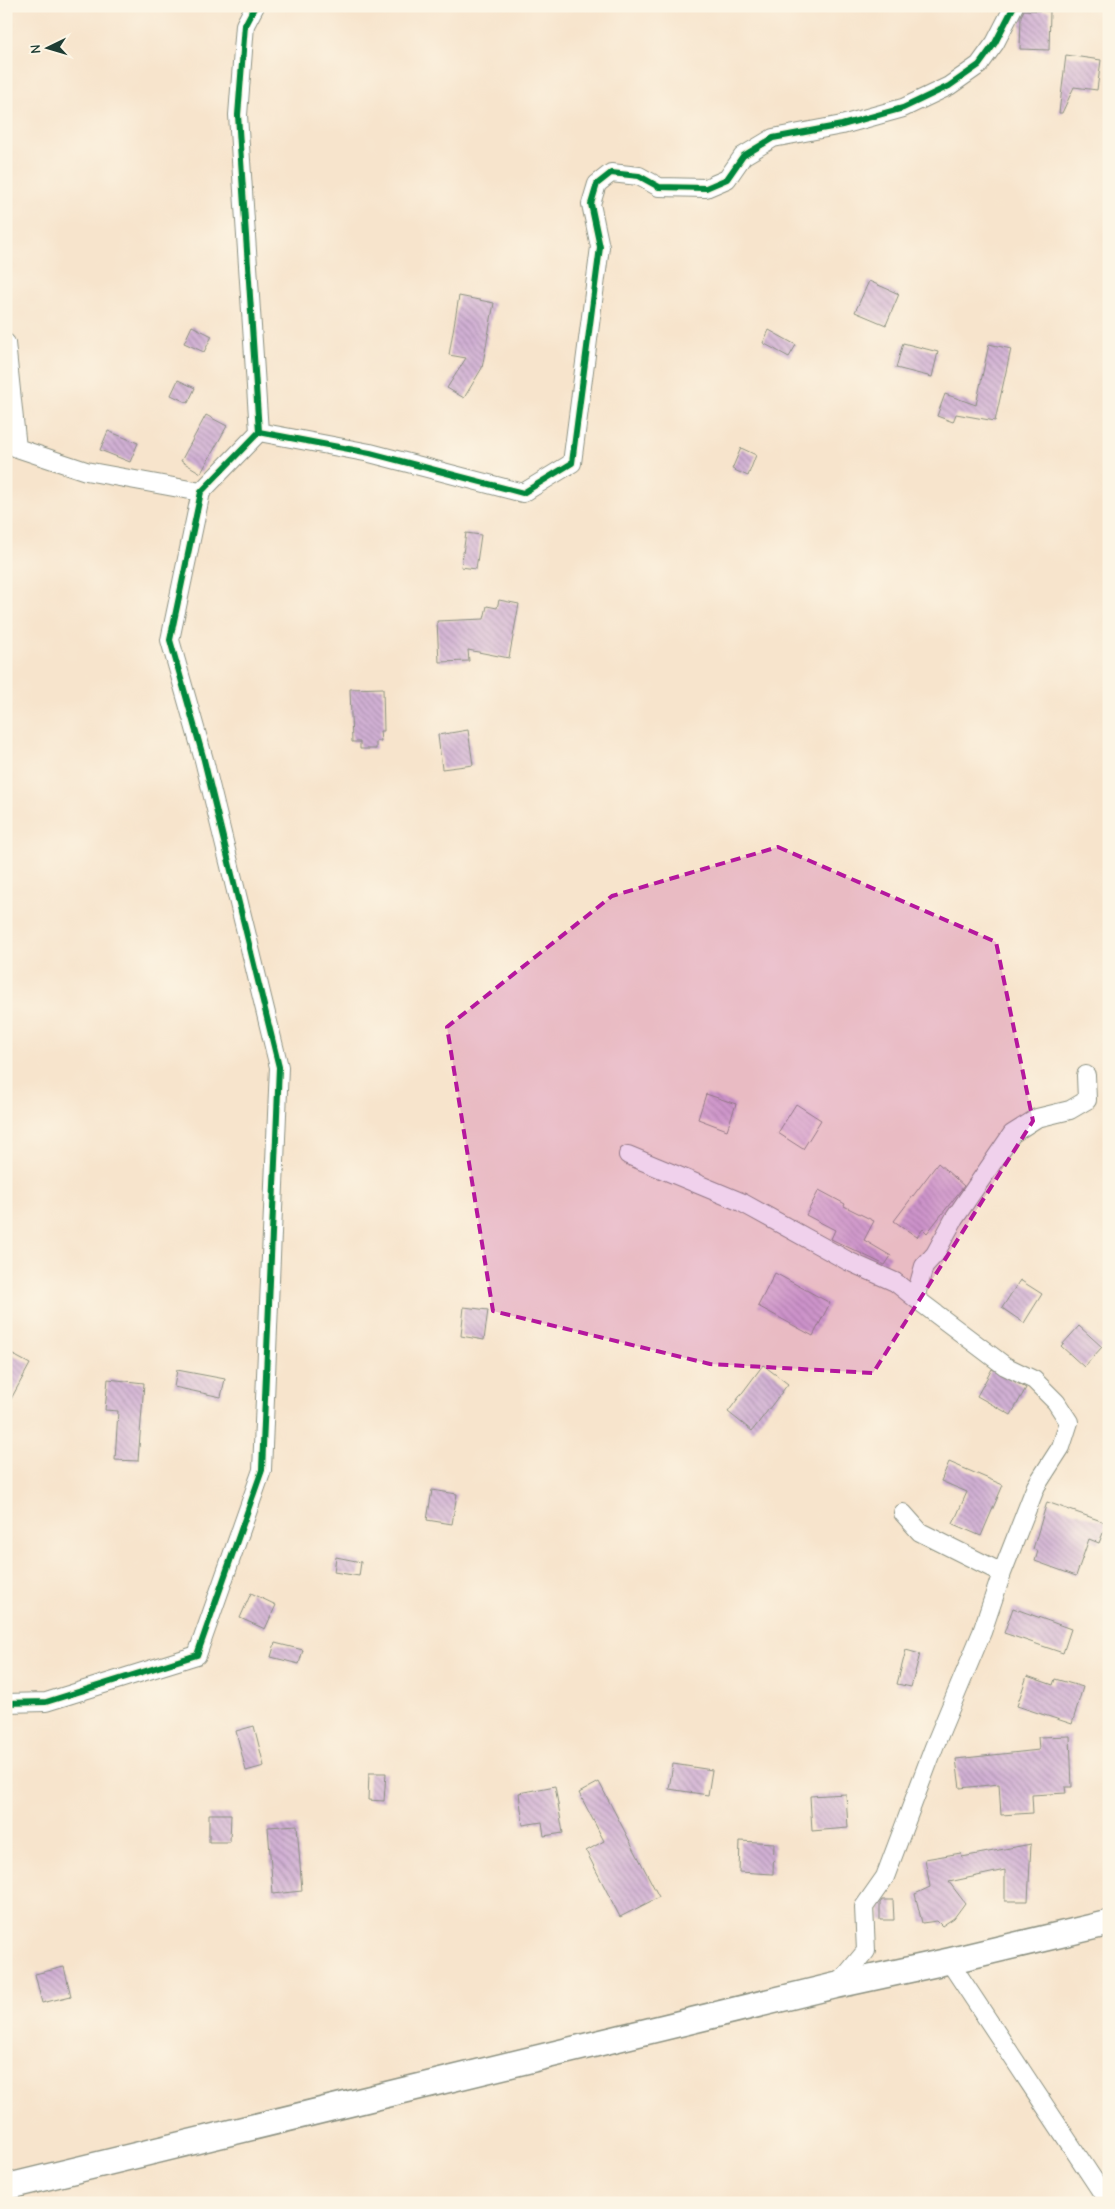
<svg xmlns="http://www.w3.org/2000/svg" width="1115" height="2209" viewBox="0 0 1115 2209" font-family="'Comic Neue',sans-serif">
	<defs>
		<pattern id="building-back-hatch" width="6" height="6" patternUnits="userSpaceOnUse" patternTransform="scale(1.25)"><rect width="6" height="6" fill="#d1b0d4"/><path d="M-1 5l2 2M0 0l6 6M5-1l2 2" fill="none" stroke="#a990ad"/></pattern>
	</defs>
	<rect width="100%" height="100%" fill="#fcf5e5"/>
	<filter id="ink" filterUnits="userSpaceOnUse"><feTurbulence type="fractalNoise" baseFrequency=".02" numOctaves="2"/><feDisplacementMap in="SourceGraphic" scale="10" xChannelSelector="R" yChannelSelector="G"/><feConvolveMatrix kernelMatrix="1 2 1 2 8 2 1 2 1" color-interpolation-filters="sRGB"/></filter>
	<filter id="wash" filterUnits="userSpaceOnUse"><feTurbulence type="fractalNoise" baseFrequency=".0096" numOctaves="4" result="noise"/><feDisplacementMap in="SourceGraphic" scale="20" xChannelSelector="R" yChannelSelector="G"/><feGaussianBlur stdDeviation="1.12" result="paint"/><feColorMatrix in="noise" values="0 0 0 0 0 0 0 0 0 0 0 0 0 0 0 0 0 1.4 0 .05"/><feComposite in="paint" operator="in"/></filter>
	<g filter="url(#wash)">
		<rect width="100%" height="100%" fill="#f7e4cc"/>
		<g id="blocks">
			<path fill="url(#building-back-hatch)" d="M1024 10 1050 11 1049 50 1020 49 1021 16Z
				M1066 55 1101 60 1097 90 1074 87 1062 113H1059Z
				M869 281 899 294 886 325 855 312Z
				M459 296 494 303 482 368 464 398 447 388 466 358 449 355Z
				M192 326 212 336 204 352 184 343Z
				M769 330 796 345 789 357 763 343Z
				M903 343 938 352 932 377 896 368Z
				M989 344 1011 349 995 421 956 414 953 422 937 416 945 394 976 405Z
				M178 380 195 388 188 403 171 395Z
				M206 415 227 426 201 473 181 461Z
				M108 431 138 443 130 462 100 450Z
				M741 448 756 455 748 476 732 469Z
				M466 533 481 535 476 569 461 567Z
				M499 600 519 604 509 658 468 650 469 661 439 662 437 621 484 619 487 606 497 608Z
				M383 688 384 731H380L381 741H376V749H360V742H352L350 689Z
				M468 730 473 765 442 769 438 735Z
				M706 1094 736 1104 727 1130 698 1119Z
				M796 1104 821 1120 803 1149 778 1133Z
				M938 1163 964 1186 927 1233 923 1229 917 1237 894 1221Z
				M819 1190 845 1204 844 1206 874 1221 864 1240 891 1256 885 1265 831 1239 835 1230 806 1215Z
				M775 1273 830 1303 813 1336 758 1306Z
				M1020 1280 1042 1294 1024 1323 1002 1308Z
				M464 1307 488 1310 484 1340 461 1336Z
				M1079 1326 1102 1347 1084 1367 1061 1346Z
				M6 1351 30 1364 6 1408Z
				M763 1365 788 1384 752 1431 728 1412Z
				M992 1369 1026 1388 1011 1415 977 1396Z
				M177 1370 225 1379 221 1397 174 1387Z
				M108 1379 144 1383 138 1461 115 1460 118 1411 105 1410Z
				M949 1462 1003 1485 981 1536 953 1524 967 1492 941 1481Z
				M432 1490 457 1494 452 1524 427 1520Z
				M1047 1502 1107 1523 1099 1543 1089 1539 1076 1576 1035 1561 1038 1551 1033 1549Z
				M336 1557 361 1562 359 1576 334 1572Z
				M251 1593 276 1605 265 1629 240 1618Z
				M1013 1608 1071 1629 1063 1653 1004 1633Z
				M275 1643 303 1650 299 1664 271 1657Z
				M906 1650 920 1654 911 1687 897 1684Z
				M1027 1676 1053 1685 1055 1679 1083 1687 1072 1724 1017 1706Z
				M254 1726 264 1766 246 1771 236 1731Z
				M1070 1736 1072 1787H1065L1066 1793 1032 1795 1033 1813 1001 1815 999 1784 960 1788 956 1759 1039 1750 1038 1737Z
				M673 1764 712 1770 708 1795 669 1789Z
				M369 1773H386L384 1801 368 1800Z
				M599 1782 659 1897 620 1917 586 1851 604 1841 579 1793Z
				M555 1786 563 1833 544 1836 542 1822 523 1825 519 1793Z
				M846 1794 848 1828 812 1831 810 1796Z
				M209 1814H231L230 1842H209Z
				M297 1825 302 1891 273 1894 268 1827Z
				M740 1841 774 1843 773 1874 739 1872Z
				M1031 1844 1028 1901H1005V1870L949 1882 965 1903 954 1918 942 1926 937 1921 922 1923 915 1894 930 1887 925 1859 961 1853 962 1857Z
				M882 1900H893L894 1920H880V1903Z
				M64 1967 71 1996 42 2003 35 1974Z"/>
		</g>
	</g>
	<g filter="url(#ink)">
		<use href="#blocks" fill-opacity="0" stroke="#8b9080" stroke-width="1"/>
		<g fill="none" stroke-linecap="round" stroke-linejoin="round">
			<defs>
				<path id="minor" d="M6 343 17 448 86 471 201 492
					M259 432 370 453 523 493 572 463 600 247 591 204 597 184 611 173 639 176 659 187 706 188 727 179 743 156 773 138 842 125 903 108 949 86 979 65 995 43 1014 6
					M628 1155 741 1202 848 1261 895 1282 915 1298
					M903 1513 920 1532 1002 1573 1036 1486 1061 1447 1069 1422 1056 1402 1034 1380 1005 1366 915 1298 924 1266 935 1254 954 1219 1012 1134 1037 1118 1070 1110 1087 1100 1086 1075
					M6 1703 46 1702 197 1655 262 1470 279 1067 204 760 170 640 201 492 259 432 238 115 245 25 255 6
					M949 1961 1109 2203
					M838 1985 866 1951 864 1907 885 1877 934 1747 982 1632 1002 1573"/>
				<path id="secondary" d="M6 2187 838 1985 949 1961 1109 1923"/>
			</defs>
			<use href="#minor" stroke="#8b9080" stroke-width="20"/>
			<use href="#secondary" stroke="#8b9080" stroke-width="28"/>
			<use href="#minor" stroke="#fff" stroke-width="18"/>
			<use href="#secondary" stroke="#fff" stroke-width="25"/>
			<defs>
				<path id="cycleway" d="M259 432 370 453 523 493 572 463 600 247 591 204 597 184 611 173 639 176 659 187 706 188 727 179 743 156 773 138 842 125 903 108 949 86 979 65 995 43 1014 6
					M6 1703 46 1702 197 1655 262 1470 279 1067 204 760 170 640 201 492 259 432 238 115 245 25 255 6"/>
			</defs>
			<use href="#cycleway" stroke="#fcf5e5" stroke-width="9"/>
			<use href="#cycleway" stroke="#00873e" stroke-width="6"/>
		</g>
	</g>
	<path fill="#b5179e" fill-opacity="0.2" stroke="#b5179e" stroke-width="4" stroke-dasharray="10 6" stroke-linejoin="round" d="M778 847 996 942 1033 1121 873 1373 710 1364 493 1311 447 1027 612 896Z"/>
	<rect width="1115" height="2209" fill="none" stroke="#fcf5e5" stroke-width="25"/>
	<g transform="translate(48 48) rotate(265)" stroke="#fcf5e5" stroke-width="4" paint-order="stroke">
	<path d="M0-4L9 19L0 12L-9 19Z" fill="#1f3d34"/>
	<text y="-8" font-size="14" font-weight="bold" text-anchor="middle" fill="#1f3d34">N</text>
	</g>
</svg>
